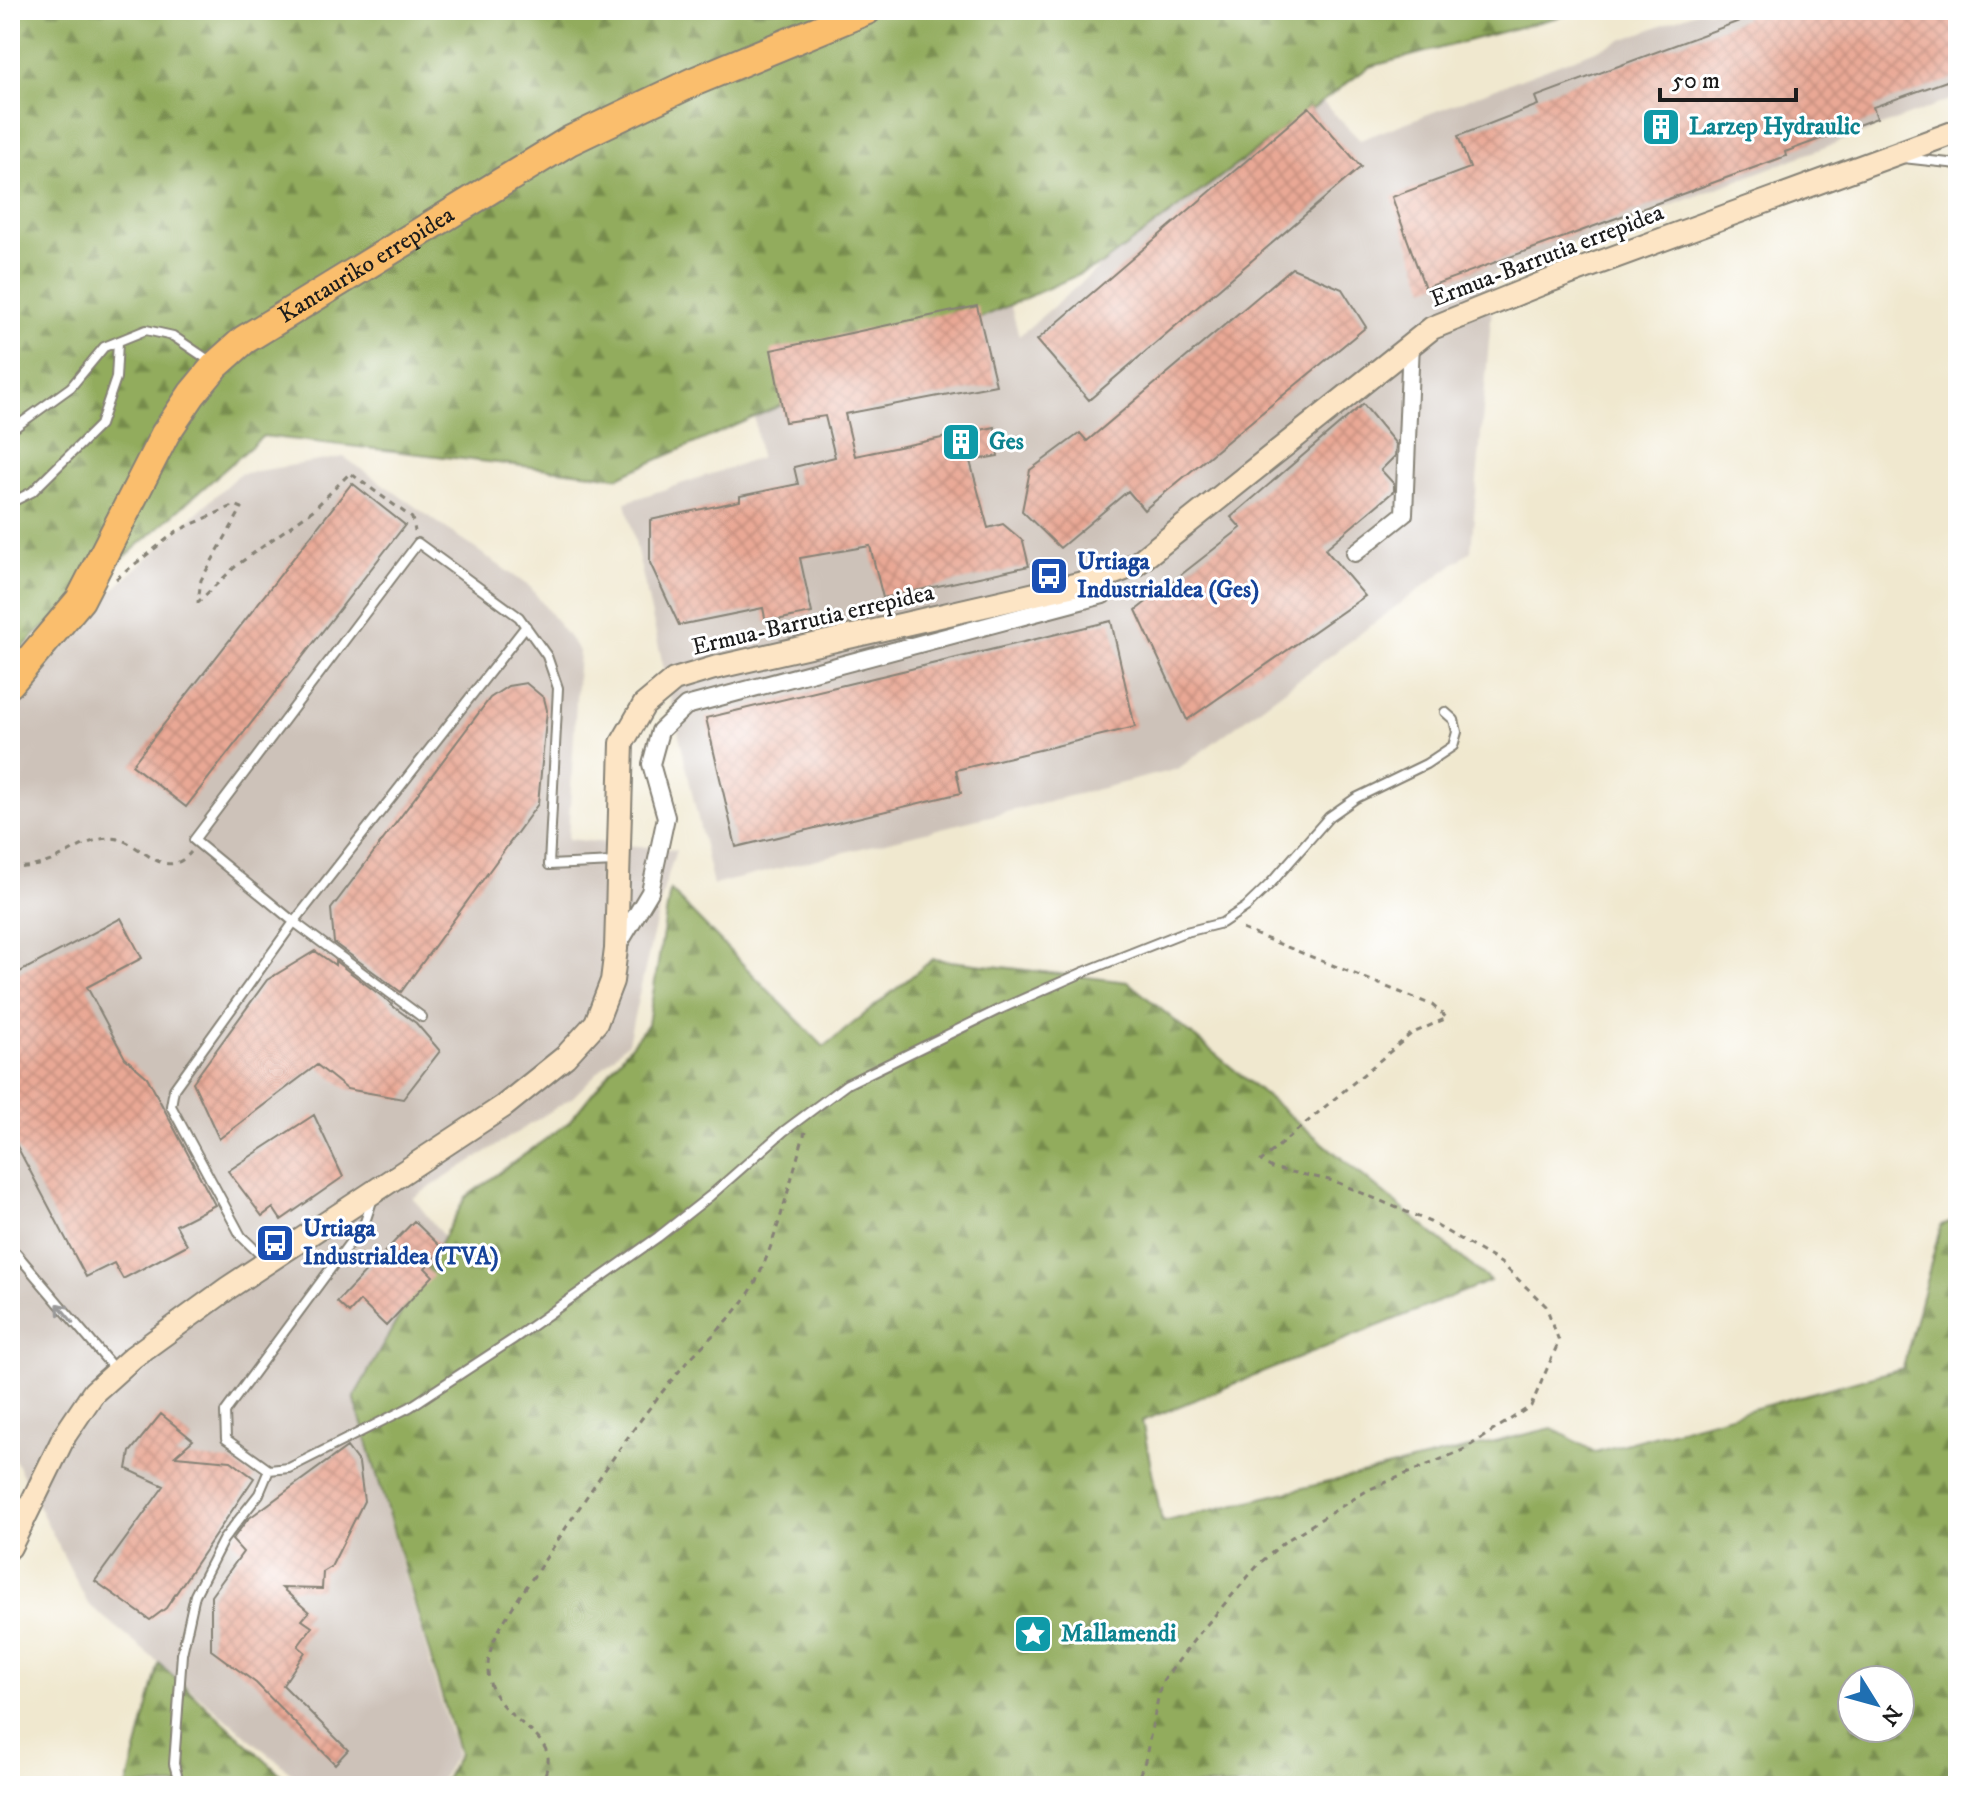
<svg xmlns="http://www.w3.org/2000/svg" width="1968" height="1796" viewBox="0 0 1968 1796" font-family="'IM FELL DW Pica',serif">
	<defs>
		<pattern id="forest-firs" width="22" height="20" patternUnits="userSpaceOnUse" patternTransform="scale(2)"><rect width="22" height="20" fill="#92ac5d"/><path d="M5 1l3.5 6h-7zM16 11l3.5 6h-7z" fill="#768b4c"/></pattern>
		<pattern id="building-cross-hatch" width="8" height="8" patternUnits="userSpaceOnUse" patternTransform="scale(2)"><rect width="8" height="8" fill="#e9a895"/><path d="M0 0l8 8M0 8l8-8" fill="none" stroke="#c79080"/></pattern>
	</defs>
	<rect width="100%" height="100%" fill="#fff"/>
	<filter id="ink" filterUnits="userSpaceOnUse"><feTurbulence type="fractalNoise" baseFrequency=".0125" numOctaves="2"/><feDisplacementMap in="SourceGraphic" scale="16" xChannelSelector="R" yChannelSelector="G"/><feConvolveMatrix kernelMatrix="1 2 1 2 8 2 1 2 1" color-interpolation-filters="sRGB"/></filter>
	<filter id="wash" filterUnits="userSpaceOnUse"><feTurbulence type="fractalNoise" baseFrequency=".006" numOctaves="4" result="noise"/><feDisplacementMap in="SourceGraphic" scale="32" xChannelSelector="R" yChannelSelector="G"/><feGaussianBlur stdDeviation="1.8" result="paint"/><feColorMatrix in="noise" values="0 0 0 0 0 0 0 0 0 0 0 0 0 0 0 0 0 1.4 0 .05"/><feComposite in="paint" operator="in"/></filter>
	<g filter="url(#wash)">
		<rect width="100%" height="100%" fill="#f0e8cf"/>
		<path fill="#cdc2b9" d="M1701 10H1958V97L1495 272 1471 551 1178 769 713 885 626 502 760 458 744 340 1004 282 1019 336 1309 88 1360 140Z
			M344 457 530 587 579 651 568 839 676 850 664 888 628 1042 573 1097 413 1198 452 1247 353 1397 456 1754 437 1786H307L88 1604 10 1450V705L115 588 239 474Z"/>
		<path fill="url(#forest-firs)" stroke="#57643c" stroke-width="2" fill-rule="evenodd" d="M10 10H1585L1369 67 1101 265 618 477 263 436 32 638 10 661Z
			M670 890 824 1047 933 959 1128 982 1490 1281 1142 1421 1162 1522 1552 1428 1595 1452 1903 1368 1941 1225 1958 1219V1786H441L459 1754 354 1397 466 1197 569 1122 648 1024ZM1852 1680H1900V1728H1852Z
			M159 1663 293 1786H127Z"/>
		<g id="blocks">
			<path fill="url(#building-cross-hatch)" d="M1761 10H1958V77L1873 107 1877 118 1785 152 1786 156 1425 288 1392 197 1470 168 1458 136 1538 105 1535 97 1745 19 1744 17Z
				M1309 107 1361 167 1089 400 1037 340Z
				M1292 268 1342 289 1366 327 1144 510 1128 491 1060 548 1022 511 1030 470 1080 433 1087 441Z
				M977 306 996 385 845 414 855 456 995 427 998 456 970 461 988 528 1003 524 1023 541 1029 566 883 598 870 546 800 558 812 613 766 622 763 608 679 625 650 563V520L740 501V496L798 484 794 467 835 457 825 416 785 422 771 350Z
				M1363 404 1396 444 1395 456 1381 470 1394 484V491L1325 549 1365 596 1187 720 1136 610 1241 528 1231 517Z
				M352 483 405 525 186 807 132 765Z
				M1111 621 1135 727 956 770 961 793 736 847 706 718Z
				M526 683 544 698 547 710 538 804 401 992 334 943 331 909 490 698 508 686Z
				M121 918 142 958 87 987 125 1058 147 1077 215 1205 176 1225 187 1245 123 1279 114 1263 86 1277 10 1133V977Z
				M315 951 335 965V961L392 1004 391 1005 416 1023 440 1051 403 1099 347 1089 317 1065 219 1139 193 1082 267 980Z
				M314 1115 343 1177 281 1220 273 1208 262 1216 228 1171Z
				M414 1221 443 1249 425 1268 433 1276 386 1326 360 1301 349 1313 337 1302Z
				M161 1414 193 1440 175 1456 231 1461 254 1478 166 1608 150 1620 95 1581 164 1486 127 1469 130 1452Z
				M347 1447 359 1463 364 1501 331 1567 323 1572 322 1589 282 1588 309 1612 302 1620 312 1627 298 1646 305 1652 283 1685 348 1750 335 1764 256 1683 211 1650V1596L243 1552 232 1540 248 1519Z"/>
		</g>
	</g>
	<g filter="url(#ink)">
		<use href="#blocks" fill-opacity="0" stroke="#868276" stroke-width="2"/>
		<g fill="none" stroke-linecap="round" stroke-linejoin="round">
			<defs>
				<path id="lane" d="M1903 158 1958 164
					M10 431 71 387 104 347 146 330 173 336 213 363
					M10 503 32 492 100 425 116 378 118 342
					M422 1017 294 922 194 840 418 543 519 617 547 656 558 688 549 865 615 862
					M373 1198 365 1222 225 1412 226 1439 269 1470 289 1468 410 1407 512 1340 658 1237 710 1196 784 1131 847 1084 998 1010 1084 972 1182 933 1222 923 1246 907 1271 883 1329 817 1356 798 1426 764 1453 746 1457 732 1454 720 1445 712
					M10 1252 16 1253 116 1371
					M267 1261 241 1236 171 1106 174 1089 294 922 526 626
					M180 1786 174 1764 182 1654 195 1595 223 1540 259 1494 269 1470"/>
				<path id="street" d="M1355 553 1404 514 1411 342
					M617 947 650 892 666 817 651 764 660 731 686 706 1103 595 1096 580"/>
				<path id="secondary" d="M10 1547 65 1435 94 1392 133 1357 228 1288 504 1106 565 1057 596 1023 612 981 616 949 622 743 644 705 674 680 714 668 1096 580 1135 565 1432 328 1541 284 1958 131"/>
				<g id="highway">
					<path id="s1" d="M10 683 80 600 165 434 192 394 216 365 244 340 569 141 693 82 867 10"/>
				</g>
			</defs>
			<use href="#lane" stroke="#868276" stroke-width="12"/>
			<use href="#street" stroke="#868276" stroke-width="20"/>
			<use href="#secondary" stroke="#868276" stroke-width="26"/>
			<use href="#highway" stroke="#868276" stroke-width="32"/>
			<path stroke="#868276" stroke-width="3" stroke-dasharray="6 6" stroke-linecap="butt" d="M116 579 177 531 235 505 242 508 201 580 198 602 237 565 313 510 350 473 412 518 415 531
				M10 868C25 868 39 866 53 860 74 851 96 834 118 839 142 844 165 883 191 852
				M542 1786C544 1777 549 1765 548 1757 543 1724 479 1713 489 1657 494 1629 524 1591 540 1567 583 1502 630 1429 681 1369 700 1346 725 1326 743 1302 772 1265 790 1179 805 1132
				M1135 1786 1145 1761 1161 1684 1197 1636 1259 1564 1284 1542 1368 1490 1463 1450 1531 1406 1559 1341 1546 1306 1501 1263 1430 1222 1334 1181 1272 1168 1261 1161 1411 1034 1447 1018 1432 1005 1237 927"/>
			<use href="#lane" stroke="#fff" stroke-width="8"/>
			<use href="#street" stroke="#fff" stroke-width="16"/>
			<use href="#secondary" stroke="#fde5c5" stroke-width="22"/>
			<use href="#highway" stroke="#fabe6d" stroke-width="28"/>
		</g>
		<defs><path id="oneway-shaft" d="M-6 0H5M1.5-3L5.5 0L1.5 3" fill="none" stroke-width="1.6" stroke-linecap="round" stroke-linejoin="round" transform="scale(2)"/></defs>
		<use stroke="#999" href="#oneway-shaft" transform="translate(65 1313) rotate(-130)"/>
	</g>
	<defs>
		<symbol id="building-square" viewBox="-11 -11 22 22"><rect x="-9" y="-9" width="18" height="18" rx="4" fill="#0f9aa8" stroke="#fff"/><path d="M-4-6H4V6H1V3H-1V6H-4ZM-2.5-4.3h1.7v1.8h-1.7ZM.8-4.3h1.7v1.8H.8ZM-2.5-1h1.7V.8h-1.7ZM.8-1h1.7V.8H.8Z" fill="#fff"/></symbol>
		<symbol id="bus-square" viewBox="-11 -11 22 22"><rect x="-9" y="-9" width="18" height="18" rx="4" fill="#1a4fb4" stroke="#fff"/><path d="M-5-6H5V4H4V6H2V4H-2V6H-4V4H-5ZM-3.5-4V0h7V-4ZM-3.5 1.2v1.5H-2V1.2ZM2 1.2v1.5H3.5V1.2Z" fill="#fff"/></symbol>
		<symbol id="sight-square" viewBox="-11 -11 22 22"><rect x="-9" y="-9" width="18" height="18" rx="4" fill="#0f9aa8" stroke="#fff"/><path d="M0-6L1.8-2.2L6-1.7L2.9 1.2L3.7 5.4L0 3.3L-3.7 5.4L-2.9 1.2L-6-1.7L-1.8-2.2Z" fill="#fff"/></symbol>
	</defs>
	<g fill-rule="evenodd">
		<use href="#building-square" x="1639" y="105" width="44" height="44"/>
		<use href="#building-square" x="939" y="420" width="44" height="44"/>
		<use href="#bus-square" x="1027" y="554" width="44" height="44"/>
		<use href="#bus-square" x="253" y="1221" width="44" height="44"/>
		<use href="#sight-square" x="1011" y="1612" width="44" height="44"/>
	</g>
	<g text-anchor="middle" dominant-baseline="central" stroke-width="6" stroke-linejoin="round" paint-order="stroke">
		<g font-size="24" font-weight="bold" fill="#0d838f" stroke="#fff" text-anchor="start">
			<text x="1689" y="127">Larzep Hydraulic</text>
			<text x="989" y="442">Ges</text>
			<text x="1061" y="1634">Mallamendi</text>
		</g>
		<g font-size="24" fill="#1c1c1c" stroke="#fff">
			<text transform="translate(1547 256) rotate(-21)">Ermua-Barrutia errepidea</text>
			<text stroke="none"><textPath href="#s1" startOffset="562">Kantauriko errepidea</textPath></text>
			<text transform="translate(813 620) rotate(-13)">Ermua-Barrutia errepidea</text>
		</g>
		<g font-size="24" font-weight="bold" fill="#164399" stroke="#fff" text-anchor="start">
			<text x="1077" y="562">Urtiaga<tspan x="1077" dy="28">Industrialdea (Ges)</tspan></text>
			<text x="303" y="1229">Urtiaga<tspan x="303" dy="28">Industrialdea (TVA)</tspan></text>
		</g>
	</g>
	<rect width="1968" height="1796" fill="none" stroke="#fff" stroke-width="40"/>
	<g transform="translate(1876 1704) rotate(127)"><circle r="38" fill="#ffffff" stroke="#a4a4a4" stroke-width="2"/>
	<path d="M0-6L14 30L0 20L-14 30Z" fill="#1f6fb2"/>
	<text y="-12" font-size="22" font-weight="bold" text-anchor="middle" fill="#1c1c1c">N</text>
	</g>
	<path d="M1660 88v12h136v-12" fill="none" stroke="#1c1c1c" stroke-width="4"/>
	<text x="1672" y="88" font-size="24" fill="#1c1c1c" stroke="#ffffff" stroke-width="6" paint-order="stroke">50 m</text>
</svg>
